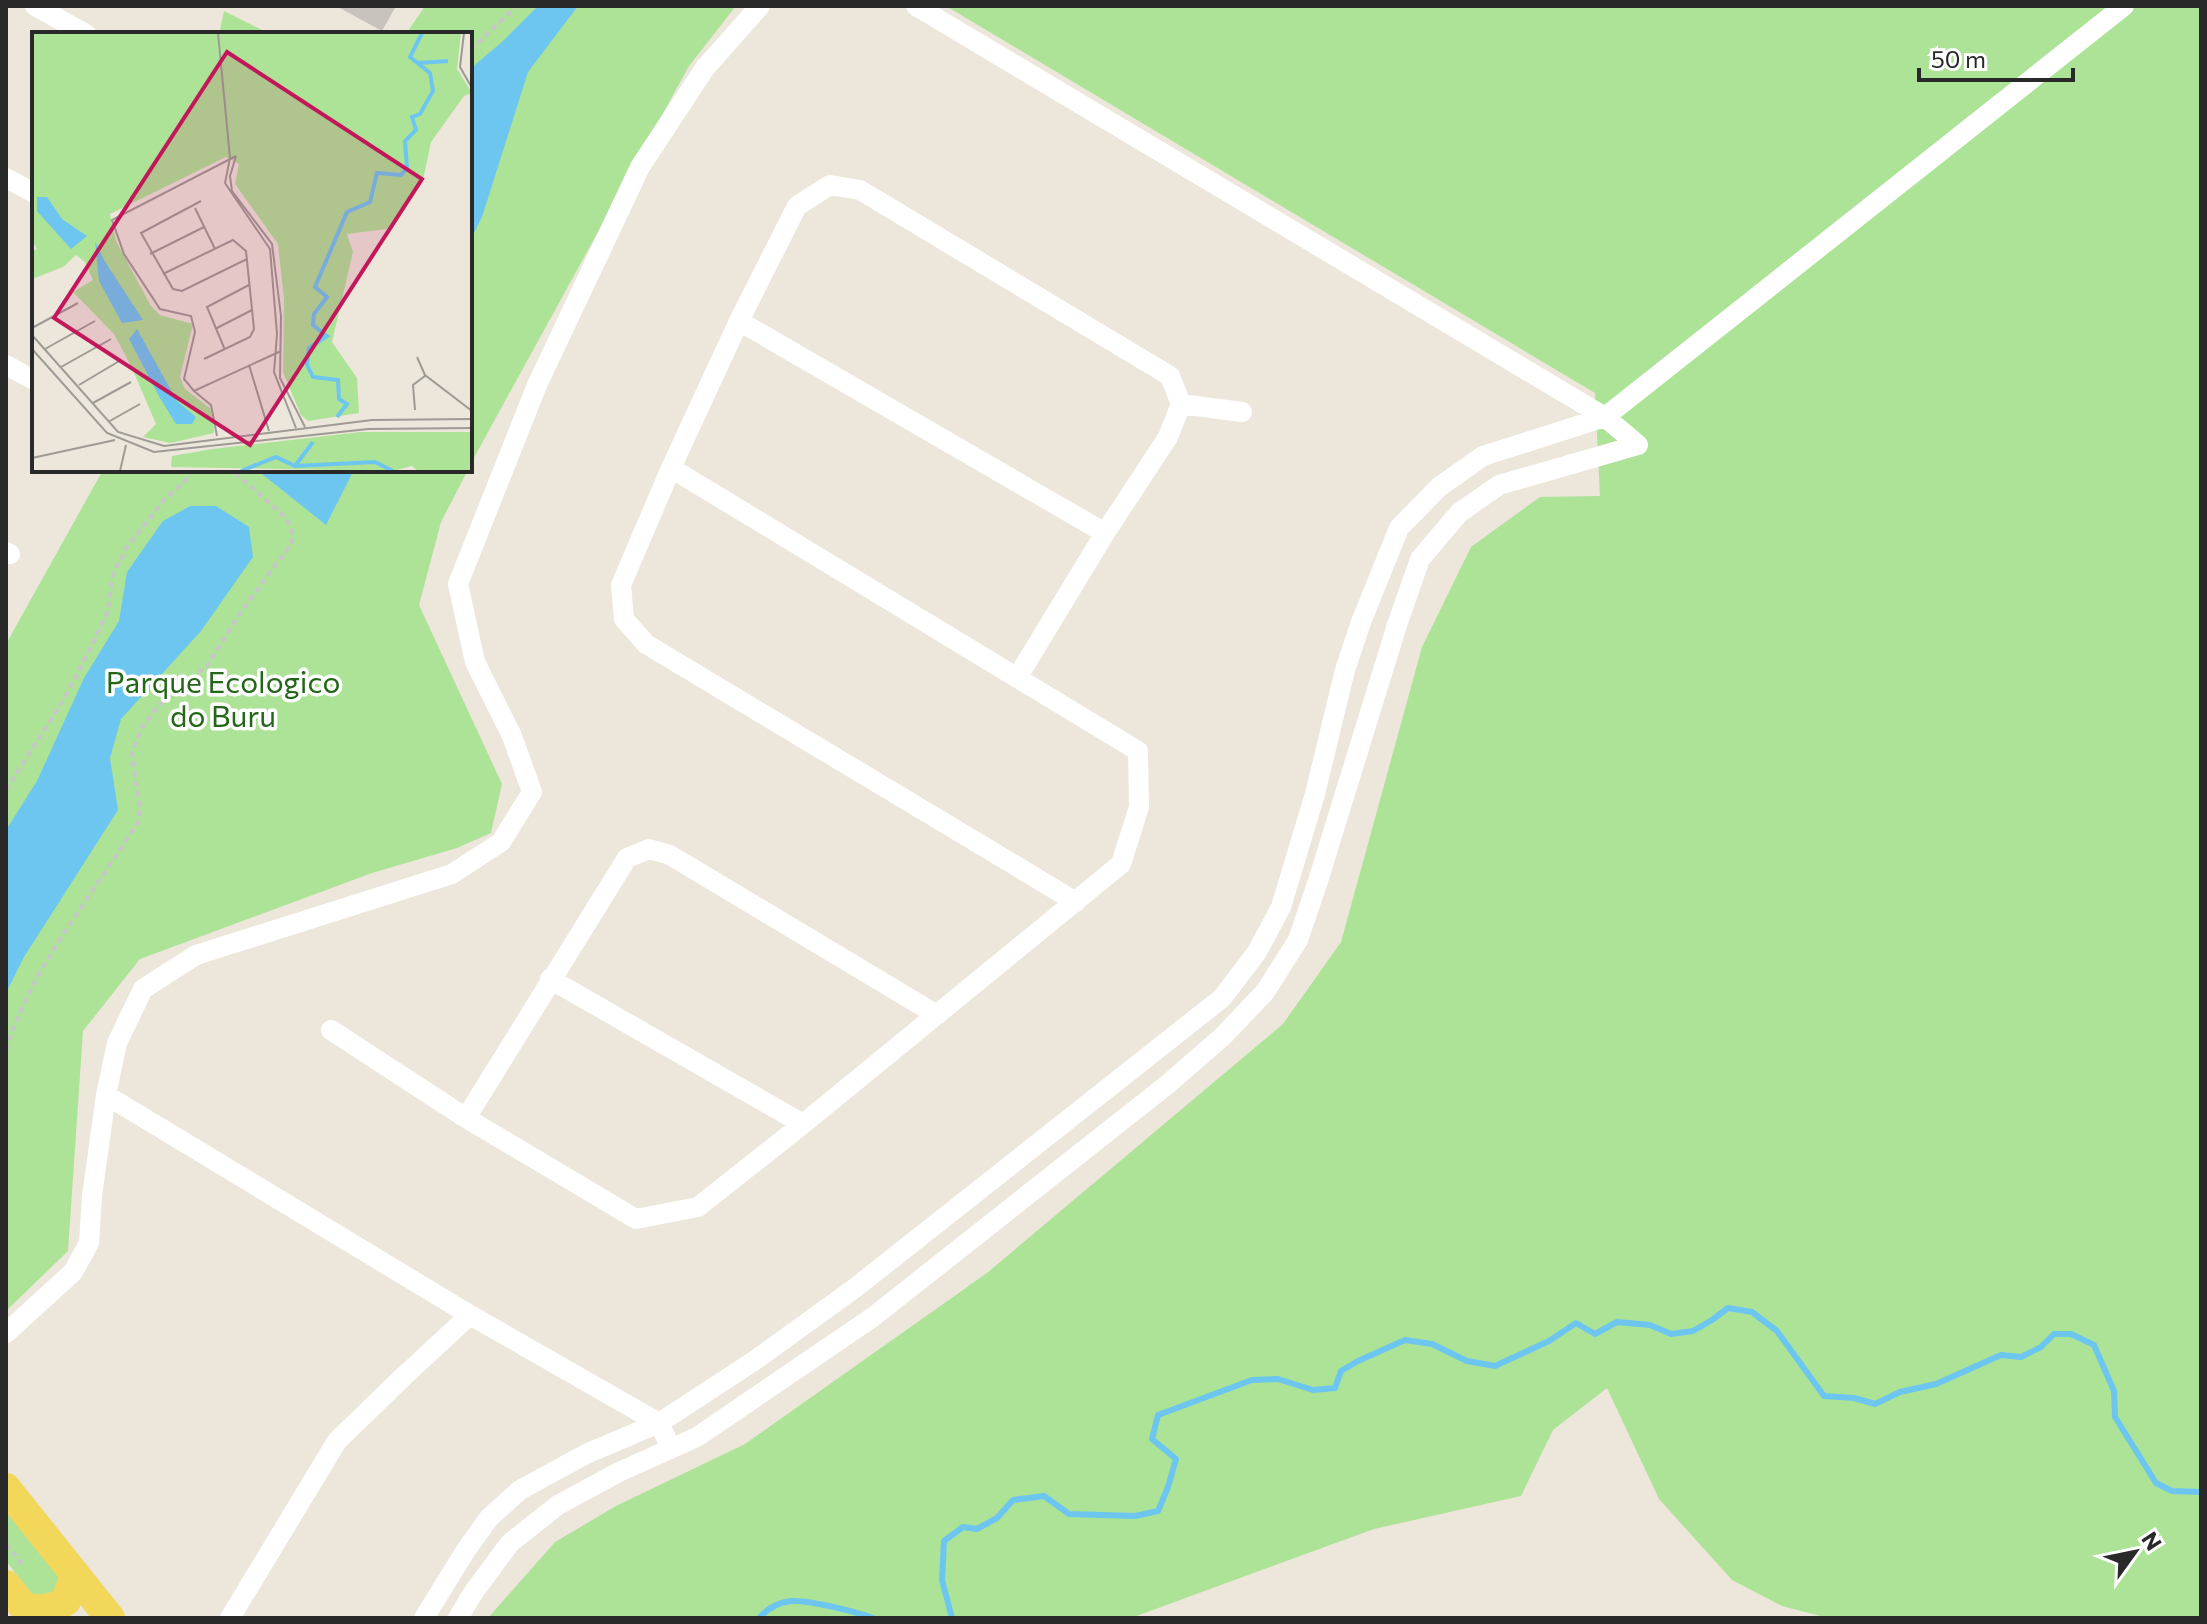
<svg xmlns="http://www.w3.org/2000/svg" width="2207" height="1624" viewBox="0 0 2207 1624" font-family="Commissioner,sans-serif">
	<rect width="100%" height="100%" fill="#ece6db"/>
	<path fill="#ade397" d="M425 6H736L689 66 470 465V34H406Z
		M946 6H2201V1618H1828L1782 1606 1732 1580 1659 1499 1607 1388 1553 1430 1521 1496 1374 1529 1131 1618H488L555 1542 616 1506 745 1444 987 1273 1283 1024 1341 942 1422 647 1471 547 1540 497 1600 496 1595 393Z
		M224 11 270 34H219Z
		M103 470H468L441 522 419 605 502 784 491 833 457 848 372 873 140 959 83 1031 68 1251 6 1311V644Z
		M6 1511 66 1583 63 1594 37 1601 6 1561Z"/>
	<path fill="#6cc6f0" d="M538 6H578L528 72 482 217 470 241V69L502 42Z
		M257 470H354L326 525Z
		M190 506H216L249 527 253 557 201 631 121 719 110 758 118 810 24 957 6 993V830L37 781 84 678 119 621 127 572 163 521Z"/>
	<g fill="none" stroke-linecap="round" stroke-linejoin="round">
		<path stroke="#6cc6f0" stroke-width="6" d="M759 1618C768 1608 778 1602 792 1601 809 1600 857 1612 873 1618
			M952 1618 942 1580 944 1541 963 1527 977 1529 997 1518 1013 1500 1044 1496 1069 1514 1135 1516 1158 1511 1168 1487 1176 1459 1152 1439 1158 1415 1252 1380 1278 1379 1313 1390 1335 1388 1341 1371 1358 1361 1405 1340 1432 1344 1467 1361 1495 1366 1549 1341 1576 1323 1595 1334 1617 1322 1650 1325 1671 1334 1693 1331 1712 1320 1728 1308 1752 1312 1777 1331 1824 1396 1854 1398 1875 1404 1900 1392 1936 1384 2001 1355 2021 1357 2041 1347 2054 1334H2071L2094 1345 2114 1391 2115 1417 2156 1483 2172 1491 2201 1492"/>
	</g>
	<path fill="#c7c2bb" d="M336 6H396L382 31Z"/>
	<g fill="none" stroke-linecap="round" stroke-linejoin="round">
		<path stroke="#c7c7c7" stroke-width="4" stroke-dasharray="6 4" stroke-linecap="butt" d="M470 50 517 6
			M6 790 64 699 95 639 108 611 113 574 127 547 164 500 188 478 193 470
			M6 1050C31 967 94 894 139 820V804L132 753 141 729 159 705 184 684 207 666 241 612 292 543V529L285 517 232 470
			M6 1544 22 1564"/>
		<path stroke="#fff" stroke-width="20" d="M35 6 86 34
			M916 6 1605 417 1638 445
			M6 178 34 193
			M739 321 1105 533
			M6 365 34 380
			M6 552 10 554
			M1017 678 1105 533 1168 437 1181 404
			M1076 902 646 644 624 619 621 585 671 468 739 321 797 206 830 185 860 190 1170 376 1181 404 1242 412
			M550 979 803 1124
			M331 1030 466 1118 636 1219 698 1207 803 1124 1121 864 1139 807 1138 751 671 468
			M466 1118 627 858 649 849 670 855 937 1015
			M6 1333 73 1272 89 1243 92 1196 106 1095
			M671 1448 659 1423 470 1315 106 1095 117 1043 143 989 196 955 452 874 501 842 532 792 512 736 475 662 458 584 537 385 640 167 705 68 760 6
			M230 1618 337 1441 403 1377 470 1315
			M424 1618 466 1550 489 1518 520 1490 586 1454 659 1423 754 1361 855 1288 1222 998 1257 952 1281 907 1315 794 1345 670 1361 622 1399 528 1439 487 1483 456 1605 417 2124 6
			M458 1618 473 1593 510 1543 558 1505 619 1472 697 1437 873 1317 1168 1084 1222 1037 1265 992 1298 940 1318 881 1397 625 1420 559 1459 513 1499 485 1638 445"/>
		<path stroke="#f2d75a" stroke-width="30" d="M6 1488 110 1618
			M6 1585 32 1618
			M24 1608C41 1610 52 1610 66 1601L75 1574"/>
	</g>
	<g text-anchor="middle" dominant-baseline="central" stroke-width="7" stroke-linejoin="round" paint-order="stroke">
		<g font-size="30" fill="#256719" stroke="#fff">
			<text x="223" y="680">Parque Ecologico<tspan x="223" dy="34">do Buru</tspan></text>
		</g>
	</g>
	<g transform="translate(32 32)">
		<rect width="440" height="440" fill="#ece6db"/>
		<path d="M0 1H429L425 37 440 61 432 64 399 110 391 148 355 197 315 202 321 220 300 310 325 346 327 381 276 389 269 383 251 340 252 267 246 212 203 152 207 132 194 125 78 182 84 209 119 274 128 283 161 292 148 345 153 357 178 376 181 389 182 401 138 411 111 405 124 392 100 336 82 302 41 260 61 248 53 230 44 223 31 235 0 247V219L5 217 0 208ZM329 400H440V439H386L380 434 361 439 139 435 140 424 180 417Z" fill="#ade397"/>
		<path d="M5 165H15L30 187 55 204 39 217 5 179ZM63 209 72 228 111 288 90 291 67 249ZM105 297 145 369 164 385 160 392H144L128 366 97 307Z" fill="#6cc6f0"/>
		<path fill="none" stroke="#6cc6f0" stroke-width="4" d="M386 31 416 29M305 385 315 372 307 367 306 348 281 345 275 333 277 316 295 304 281 293 282 282 295 265 283 255 315 180 338 170 345 141 369 143 375 136 373 109 384 98 380 85 388 82 401 59 398 41 378 25 390 1M263 434 281 410M209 439 244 425 263 434 343 430 361 439"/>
		<path fill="none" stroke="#9e9a94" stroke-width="2" d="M186 1 198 126 193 151 238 217 245 302 242 340 264 396M432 1 428 35 440 56M204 124 80 188 92 222 128 277 159 284 163 300 152 347 162 359 249 319M204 124 198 144 200 159 240 212 249 284 248 346 273 395M169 169 109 201 141 257 150 259 215 227M163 176 183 217M118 222 172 195M131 242 201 208 214 219 222 297 218 305 172 327M0 296 46 271M183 297 220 278M0 303 86 400 132 414 340 388 440 387M0 317 75 401 122 420 336 397 440 396M13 317 63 289M193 318 175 275 217 253M385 325 393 343 440 379M217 333 237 399M29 335 79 307M47 353 89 328M162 359 179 373 185 404M61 371 99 350M383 378 381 353 393 344M76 390 108 372M0 426 83 408M61 439H94M88 439 94 413"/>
		<path fill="#c2185b" fill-opacity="0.15" stroke="#c2185b" stroke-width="4" d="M195 20 390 147 218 413 22 286Z"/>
		<rect width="440" height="440" fill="none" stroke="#292929" stroke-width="4"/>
	</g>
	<rect width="2207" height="1624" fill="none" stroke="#292929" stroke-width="16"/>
	<g transform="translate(2135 1552) rotate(57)" stroke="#ffffff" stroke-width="6" paint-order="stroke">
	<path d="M0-6L14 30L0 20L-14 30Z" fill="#292929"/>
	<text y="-12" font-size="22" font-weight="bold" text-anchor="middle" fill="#292929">N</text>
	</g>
	<path d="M1919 68v12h154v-12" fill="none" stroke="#292929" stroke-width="4"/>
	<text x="1931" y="68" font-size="24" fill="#292929" stroke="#ffffff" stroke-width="6" paint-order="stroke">50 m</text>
</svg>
